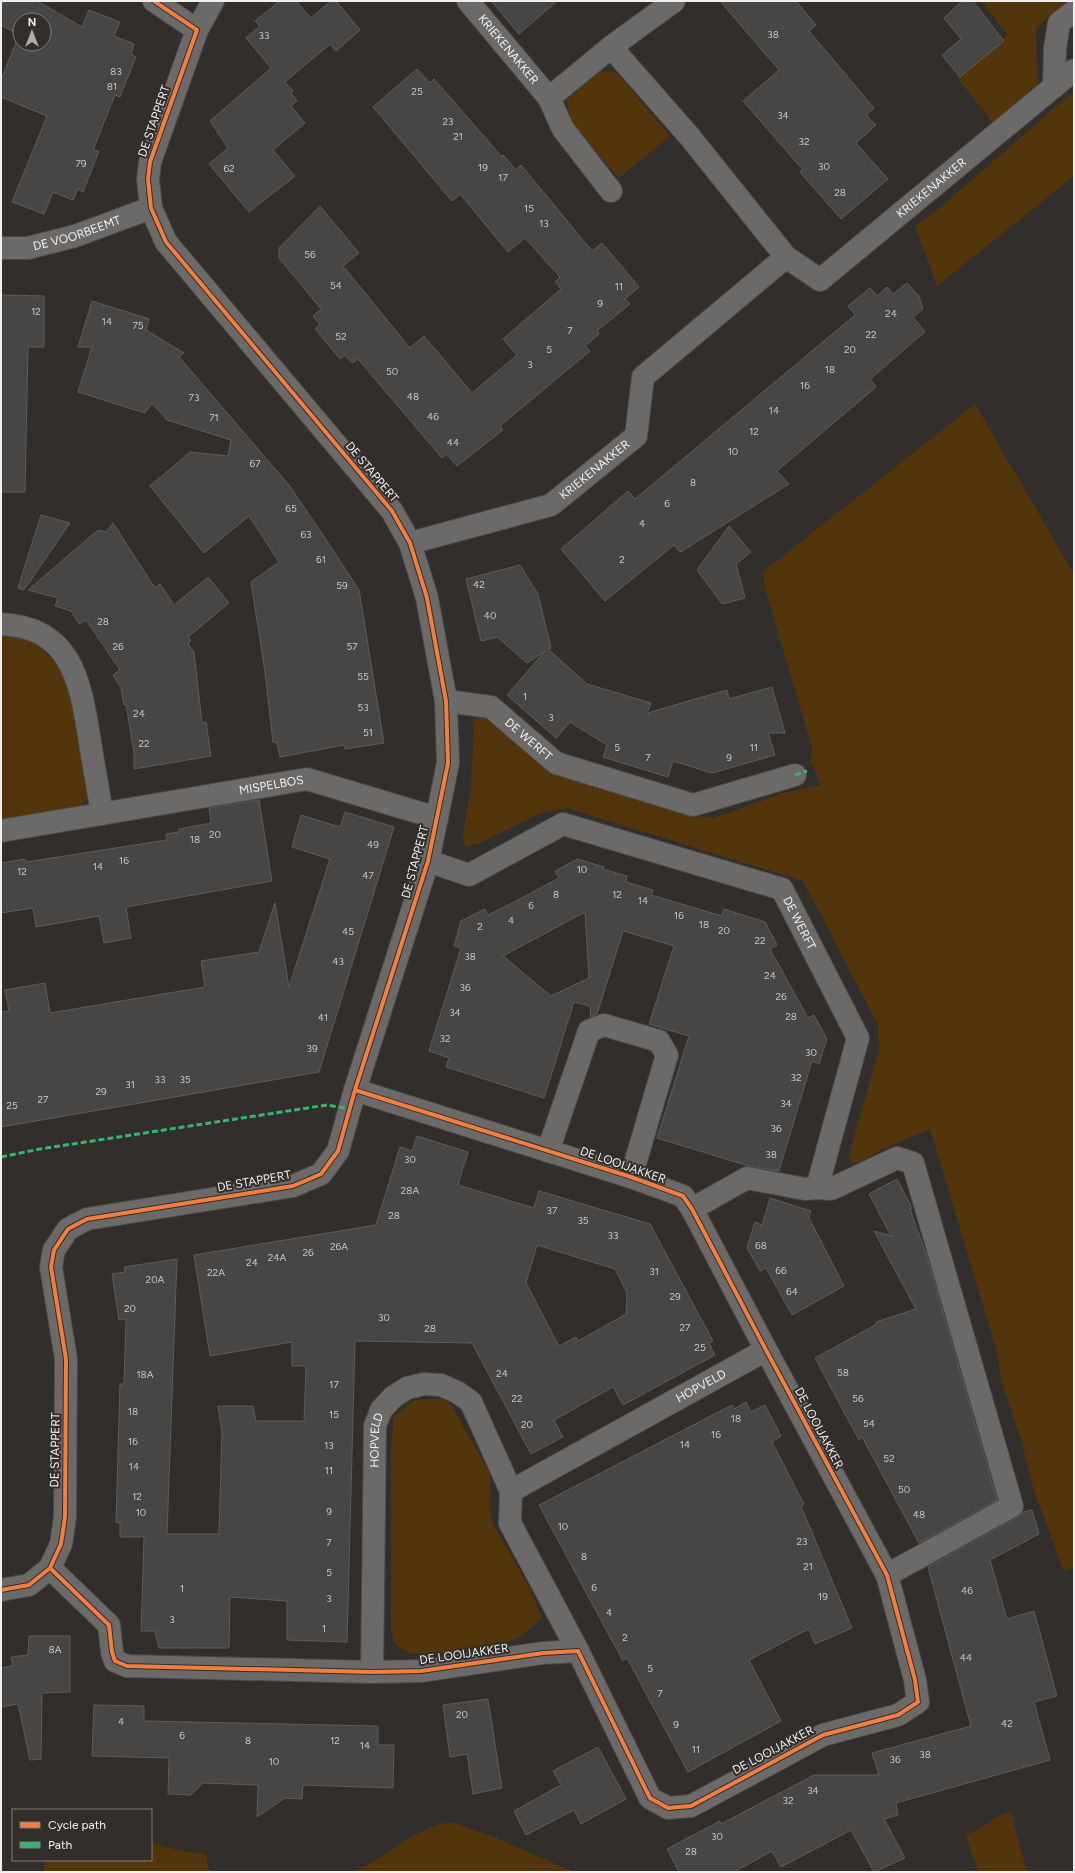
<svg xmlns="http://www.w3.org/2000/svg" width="1075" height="1873" viewBox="0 0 1075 1873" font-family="Figtree,sans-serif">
	<rect width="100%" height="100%" fill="#312e2c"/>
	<path fill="#53350c" d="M981 1H1067L1036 28 1037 87 993 123 956 76 1008 35Z
		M598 71 616 72 670 136 619 178 571 123 567 100Z
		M1074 91V176L937 286 915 226 942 206Z
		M975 404 1074 574V1568L1064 1571 1034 1491 1022 1443 1003 1387 996 1349 930 1129 881 1150 861 1162 850 1163 851 1148 879 1049 878 1025 803 881 567 808 541 813 478 844 465 846 463 834 471 789 474 719 482 714 565 776 692 816 714 818 783 793 821 785 811 762 812 748 764 585V571Z
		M1 633 21 636 35 643 58 665 75 700 87 798 78 809 1 823Z
		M447 1398 490 1473 491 1520 530 1589 542 1618 521 1637 507 1642 430 1655 410 1653 400 1648 394 1641 391 1627V1449L394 1416 415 1400Z
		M1004 1813H1011L1027 1872H978L966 1836Z
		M451 1822 494 1837 574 1872H353C386 1858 415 1827 451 1822Z
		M151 1843 181 1851 206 1854 209 1872H43L45 1860H151Z"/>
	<path fill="#484644" stroke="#5e5c5a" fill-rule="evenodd" d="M1 1H37L82 27 89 10 120 22 114 36 134 44 131 55 136 57 120 97 115 95 93 150 99 151 83 192 78 189 73 200 53 192 44 214 12 202 47 116 1 97V80L19 35 1 25ZM20 20H44V44H20Z
		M280 1H296L311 18 331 1H336L360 30 336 51 330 44 285 82 293 91 291 93 297 101 291 106 305 123 273 150 295 176 249 212 209 164 228 148 210 121 271 68 246 38 260 26 255 21Z
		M491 1H557L519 34Z
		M720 1H796L816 25 809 31 874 108 866 115 876 125 856 143 888 179 841 219 800 172 803 170 743 101 779 70Z
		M962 1H973L1004 41 960 77 942 55 961 39 944 18Z
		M417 69 430 83 434 79 502 157 503 155 516 170 521 165 592 251 602 243 639 287 625 299 630 304 597 331 599 334 585 346 590 351 500 426 503 430 457 466 447 454 442 458 358 359 352 363 345 355 340 359 315 329 320 325 313 316 321 309 279 258V248L320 206 359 253 343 266 410 348 424 336 472 393 517 355 503 339 561 289 555 282 560 277 525 238 508 252 460 194 452 201 373 107Z
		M907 283 919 296 923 309 913 317 925 332 870 379 876 387 777 471 789 484 682 551 680 552 674 545 605 601 561 549 628 491 635 499 855 315 848 306 870 288 877 296 887 287 893 294Z
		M1 295 44 296V347H28L25 492H1Z
		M92 301 149 319 146 330 184 353 179 357 289 485 323 535 359 590 384 743 345 749 344 745 280 757 277 743 273 742 265 672 251 582 279 562 249 516 204 553 150 486 190 452 228 456 231 440 167 420 152 403 145 413 78 392 92 347H78Z
		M41 515 70 523 24 590 18 588Z
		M113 523 155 588 160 584 174 605 208 577 229 603 188 637 191 641 188 644 194 652 202 723 206 722 211 756 134 769V753L126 704 124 705 121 688 113 675 120 670 86 620 79 624 71 611 55 606 58 598 28 590 98 530 106 532Z
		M729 526 751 552 736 564 745 598 722 604 697 570Z
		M520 565 538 594 551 648 548 649 587 684 651 703 647 713 727 690 729 699 772 687 785 733H768L775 755 712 773 673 761 668 777 603 757 607 745 570 722 556 738 507 695 545 651 527 663 497 637 481 641 466 579Z
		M259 800 272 881 126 907 131 938 104 943 99 916 36 927 33 908 1 913V863L25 859 26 862 167 840 166 834 179 832V829L211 823 209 808Z
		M345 812 394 827 319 1072 1 1127V1012L9 1011 5 990 45 983 50 1013 205 987 201 961 259 952 275 903 289 987 330 859 292 847 301 815 340 827Z
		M578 859 604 867 603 869 627 876 626 882 653 890 651 895 722 916 724 909 765 922 777 945 770 949 808 1018 814 1015 827 1039 819 1064 812 1061 779 1171 749 1166 657 1138 689 1036 649 1024 674 946 623 931 597 1014 591 1017 590 1006 574 1002 544 1098 446 1067 449 1058 429 1051 461 948 454 946 461 921 485 909 488 915 512 903 559 878 555 871ZM585 912 589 978 551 996 503 956Z
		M417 1136 468 1152 458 1185 534 1208 539 1191 650 1224 713 1341 709 1343 715 1355 623 1405 613 1387 554 1420 563 1437 531 1454 472 1343 355 1341 347 1642 287 1640V1601L230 1597 229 1648H159L155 1631H141L144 1537H120V1523L116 1522 120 1384H124L126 1319 119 1320 112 1274 125 1272 124 1267 177 1259 167 1534H219L222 1432 218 1406H253L256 1421H304L306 1366H292V1342L210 1356 194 1255 376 1225 400 1147 412 1151ZM537 1245 615 1269 627 1293 626 1314 578 1341 576 1337 559 1346 526 1283Z
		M897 1179 912 1208 910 1209 927 1257 997 1500 919 1543 862 1437 859 1440 815 1358 877 1324 876 1322 916 1309 874 1231 891 1236 869 1194Z
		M770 1198 811 1211 809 1218 844 1286 792 1315 766 1268 760 1271 747 1248 755 1222 762 1225Z
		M746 1402 751 1412 765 1405 781 1436 772 1442 804 1504 801 1506 852 1628 815 1644 809 1629 749 1660 781 1721 688 1772 627 1658 623 1661 539 1505 732 1405 734 1409Z
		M1032 1510 1039 1534 990 1560 1007 1619 1034 1611 1057 1696 1034 1702 1050 1760 896 1803 898 1815 884 1819 905 1858 874 1872 851 1830 781 1867 772 1851 734 1872H679L667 1849 720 1821 721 1824 814 1775H879L872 1753 971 1726 928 1567 1018 1517 1023 1512Z
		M29 1636H70V1692L42 1693 41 1759 30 1760 18 1704 1 1707V1668L13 1666 11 1657 28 1655Z
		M488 1699 502 1788 473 1794 467 1754 450 1757 443 1705Z
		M94 1705 144 1706V1721L378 1726V1745H394L393 1788 303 1785 302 1799 285 1798 257 1817 258 1785 203 1783 191 1795 168 1794 169 1758 92 1756Z
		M598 1747 626 1799 581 1824 574 1810 526 1835 514 1811 561 1785 553 1771Z"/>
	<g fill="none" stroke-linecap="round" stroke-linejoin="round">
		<defs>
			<g id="minor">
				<path id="s1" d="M468 1 549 98 563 129 611 191"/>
				<path d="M197 30 213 1"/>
				<path d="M611 47 690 137 786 257"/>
				<path d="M1054 87 1055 48 1059 23 1074 11"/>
				<path d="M549 98 611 47 674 1"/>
				<path id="s2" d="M1 248H28L75 236 151 208"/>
				<path id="s3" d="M410 543 551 505 636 436 643 377 786 257 820 280 1074 70"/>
				<path d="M1 624C70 627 80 679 89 736 93 762 98 788 102 814"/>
				<path id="s4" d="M446 701 491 707 556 763 693 805 795 775"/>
				<path id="s5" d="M1 831 307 779 437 818"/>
				<path id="s6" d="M428 861 469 875 563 824 782 889 858 1038 817 1188 805 1189 747 1178 692 1209"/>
				<path d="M548 1151 589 1031 604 1025 659 1041 667 1055 631 1177"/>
				<path d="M817 1188 831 1189 897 1158 913 1163 1012 1506 887 1575"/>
				<path id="s7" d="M511 1491 766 1350"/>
				<path d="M50 1568 109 1625 112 1652 115 1661 127 1666 372 1672 421 1671 543 1653 578 1651 650 1798 668 1808 691 1806 823 1735 898 1715 918 1702 915 1680 887 1575 766 1350 692 1209 683 1196 631 1177 355 1090"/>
				<path d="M1 1590 29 1585 50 1568 61 1544 65 1517 66 1359 51 1267 54 1250 68 1229 87 1219 293 1186 321 1174 338 1151 355 1090 428 861 448 763 446 701 427 598 410 543 392 511 166 242 151 208 148 179 150 162 197 30 154 1"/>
				<path id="s8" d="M372 1672 375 1426 381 1410 393 1397 407 1388 424 1384 441 1385 457 1392 471 1402 511 1491 510 1523 578 1651"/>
			</g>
		</defs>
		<use href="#minor" stroke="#4c4a48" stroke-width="24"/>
		<use href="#minor" stroke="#6c6a69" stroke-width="22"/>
		<path stroke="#33b770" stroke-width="3" stroke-dasharray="6 3" stroke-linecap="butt" d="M795 775 807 771
			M1 1157 40 1149 327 1105 350 1109"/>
		<defs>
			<path id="cycleway" d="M50 1568 109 1625 112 1652 115 1661 127 1666 372 1672 421 1671 543 1653 578 1651 650 1798 668 1808 691 1806 823 1735 898 1715 918 1702 915 1680 887 1575 766 1350 692 1209 683 1196 631 1177 355 1090
				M1 1590 29 1585 50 1568 61 1544 65 1517 66 1359 51 1267 54 1250 68 1229 87 1219 293 1186 321 1174 338 1151 355 1090 428 861 448 763 446 701 427 598 410 543 392 511 166 242 151 208 148 179 150 162 197 30 154 1"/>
		</defs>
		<use href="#cycleway" stroke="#322e2b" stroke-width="6"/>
		<use href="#cycleway" stroke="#f27e40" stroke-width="4"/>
	</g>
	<g text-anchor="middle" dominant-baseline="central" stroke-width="4" stroke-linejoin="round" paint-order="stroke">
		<g font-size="10" fill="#c8c6c4">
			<text x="773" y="34">38</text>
			<text x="264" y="35">33</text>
			<text x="116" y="71">83</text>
			<text x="112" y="86">81</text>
			<text x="417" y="91">25</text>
			<text x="783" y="115">34</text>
			<text x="448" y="121">23</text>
			<text x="458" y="136">21</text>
			<text x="804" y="141">32</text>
			<text x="81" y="163">79</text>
			<text x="824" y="166">30</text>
			<text x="483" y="167">19</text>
			<text x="229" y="168">62</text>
			<text x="503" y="177">17</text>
			<text x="840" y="192">28</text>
			<text x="529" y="208">15</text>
			<text x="544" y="223">13</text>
			<text x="310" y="254">56</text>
			<text x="336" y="285">54</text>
			<text x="619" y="286">11</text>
			<text x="600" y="303">9</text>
			<text x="36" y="311">12</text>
			<text x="891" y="313">24</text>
			<text x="107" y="321">14</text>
			<text x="138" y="325">75</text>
			<text x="570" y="330">7</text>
			<text x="871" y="334">22</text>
			<text x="341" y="336">52</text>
			<text x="549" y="349">5</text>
			<text x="850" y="349">20</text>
			<text x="530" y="364">3</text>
			<text x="830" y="369">18</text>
			<text x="392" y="371">50</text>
			<text x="805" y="385">16</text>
			<text x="413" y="396">48</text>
			<text x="194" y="397">73</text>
			<text x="774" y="410">14</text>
			<text x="433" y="416">46</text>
			<text x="214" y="417">71</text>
			<text x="754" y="431">12</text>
			<text x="453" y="442">44</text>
			<text x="733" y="451">10</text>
			<text x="255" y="463">67</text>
			<text x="693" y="482">8</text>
			<text x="667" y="503">6</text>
			<text x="291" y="508">65</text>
			<text x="642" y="523">4</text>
			<text x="306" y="534">63</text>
			<text x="321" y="559">61</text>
			<text x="622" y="559">2</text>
			<text x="479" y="584">42</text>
			<text x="342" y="585">59</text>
			<text x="490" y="615">40</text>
			<text x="103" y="621">28</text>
			<text x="118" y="646">26</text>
			<text x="352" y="646">57</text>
			<text x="363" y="676">55</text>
			<text x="525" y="696">1</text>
			<text x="363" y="707">53</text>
			<text x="139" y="713">24</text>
			<text x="551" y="717">3</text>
			<text x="368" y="732">51</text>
			<text x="144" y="743">22</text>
			<text x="617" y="747">5</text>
			<text x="754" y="747">11</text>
			<text x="648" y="757">7</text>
			<text x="729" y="757">9</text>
			<text x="215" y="834">20</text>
			<text x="195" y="839">18</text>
			<text x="373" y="844">49</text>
			<text x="124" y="860">16</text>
			<text x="98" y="866">14</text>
			<text x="582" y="869">10</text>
			<text x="22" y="871">12</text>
			<text x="368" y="875">47</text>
			<text x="556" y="894">8</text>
			<text x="617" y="894">12</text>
			<text x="643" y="900">14</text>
			<text x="531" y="905">6</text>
			<text x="679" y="915">16</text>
			<text x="511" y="920">4</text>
			<text x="704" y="924">18</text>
			<text x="480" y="926">2</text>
			<text x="724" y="930">20</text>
			<text x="348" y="931">45</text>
			<text x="760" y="940">22</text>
			<text x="470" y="956">38</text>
			<text x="338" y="961">43</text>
			<text x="770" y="975">24</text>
			<text x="465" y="987">36</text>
			<text x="781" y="996">26</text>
			<text x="455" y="1012">34</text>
			<text x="791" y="1016">28</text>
			<text x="323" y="1017">41</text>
			<text x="445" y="1038">32</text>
			<text x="312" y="1048">39</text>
			<text x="811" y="1052">30</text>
			<text x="796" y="1077">32</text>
			<text x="160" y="1079">33</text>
			<text x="185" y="1079">35</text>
			<text x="130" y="1084">31</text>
			<text x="101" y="1091">29</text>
			<text x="43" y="1099">27</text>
			<text x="786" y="1103">34</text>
			<text x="12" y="1105">25</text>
			<text x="776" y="1128">36</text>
			<text x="771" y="1154">38</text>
			<text x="410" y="1159">30</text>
			<text x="410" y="1190">28A</text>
			<text x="552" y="1210">37</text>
			<text x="394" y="1215">28</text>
			<text x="583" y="1220">35</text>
			<text x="613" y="1235">33</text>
			<text x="761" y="1245">68</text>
			<text x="339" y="1246">26A</text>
			<text x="308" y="1252">26</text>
			<text x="277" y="1257">24A</text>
			<text x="252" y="1262">24</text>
			<text x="781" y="1270">66</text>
			<text x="654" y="1271">31</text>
			<text x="216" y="1272">22A</text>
			<text x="155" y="1279">20A</text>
			<text x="792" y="1291">64</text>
			<text x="675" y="1296">29</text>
			<text x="130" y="1308">20</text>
			<text x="384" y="1317">30</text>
			<text x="685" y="1327">27</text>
			<text x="430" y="1328">28</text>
			<text x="700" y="1347">25</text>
			<text x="843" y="1372">58</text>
			<text x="502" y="1373">24</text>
			<text x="145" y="1374">18A</text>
			<text x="334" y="1384">17</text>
			<text x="517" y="1398">22</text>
			<text x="858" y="1398">56</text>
			<text x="133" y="1411">18</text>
			<text x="334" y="1414">15</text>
			<text x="736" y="1418">18</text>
			<text x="869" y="1423">54</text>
			<text x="527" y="1424">20</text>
			<text x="716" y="1434">16</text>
			<text x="133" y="1441">16</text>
			<text x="685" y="1444">14</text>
			<text x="329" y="1445">13</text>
			<text x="889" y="1458">52</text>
			<text x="134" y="1466">14</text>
			<text x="329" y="1470">11</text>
			<text x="904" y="1489">50</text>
			<text x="137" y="1496">12</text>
			<text x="329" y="1511">9</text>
			<text x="141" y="1512">10</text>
			<text x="919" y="1514">48</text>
			<text x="563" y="1526">10</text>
			<text x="802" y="1541">23</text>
			<text x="329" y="1542">7</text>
			<text x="584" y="1556">8</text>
			<text x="808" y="1566">21</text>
			<text x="329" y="1572">5</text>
			<text x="594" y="1587">6</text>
			<text x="182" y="1588">1</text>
			<text x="967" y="1590">46</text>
			<text x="823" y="1596">19</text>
			<text x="329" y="1598">3</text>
			<text x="609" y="1612">4</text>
			<text x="172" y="1619">3</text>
			<text x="324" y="1628">1</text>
			<text x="625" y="1637">2</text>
			<text x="55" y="1649">8A</text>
			<text x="966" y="1657">44</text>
			<text x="650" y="1668">5</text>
			<text x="660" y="1693">7</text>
			<text x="462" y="1714">20</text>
			<text x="121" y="1721">4</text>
			<text x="1007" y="1723">42</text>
			<text x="676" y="1724">9</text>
			<text x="182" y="1735">6</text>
			<text x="248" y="1740">8</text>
			<text x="335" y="1740">12</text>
			<text x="365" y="1745">14</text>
			<text x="696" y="1749">11</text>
			<text x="925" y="1754">38</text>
			<text x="895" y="1759">36</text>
			<text x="274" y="1761">10</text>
			<text x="813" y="1790">34</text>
			<text x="788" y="1800">32</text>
			<text x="717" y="1836">30</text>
			<text x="691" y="1851">28</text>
		</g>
		<g font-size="12" fill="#f2f0ee" stroke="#322e2b">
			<text stroke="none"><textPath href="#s1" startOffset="63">KRIEKENAKKER</textPath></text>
			<text transform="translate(154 121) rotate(-71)">DE STAPPERT</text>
			<text stroke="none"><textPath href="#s3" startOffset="687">KRIEKENAKKER</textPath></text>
			<text stroke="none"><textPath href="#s2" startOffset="78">DE VOORBEEMT</textPath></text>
			<text stroke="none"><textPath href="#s3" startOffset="202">KRIEKENAKKER</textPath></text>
			<text transform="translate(372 472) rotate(50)">DE STAPPERT</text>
			<text stroke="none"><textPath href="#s4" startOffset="95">DE WERFT</textPath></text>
			<text stroke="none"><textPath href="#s5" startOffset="274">MISPELBOS</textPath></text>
			<text transform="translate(415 862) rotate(-75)">DE STAPPERT</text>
			<text stroke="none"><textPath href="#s6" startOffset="417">DE WERFT</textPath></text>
			<text transform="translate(623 1165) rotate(19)">DE LOOIJAKKER</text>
			<text transform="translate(254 1181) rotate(-10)">DE STAPPERT</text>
			<text stroke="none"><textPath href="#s7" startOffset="217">HOPVELD</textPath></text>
			<text transform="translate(819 1428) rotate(62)">DE LOOIJAKKER</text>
			<text stroke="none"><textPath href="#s8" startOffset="232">HOPVELD</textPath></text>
			<text transform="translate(55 1450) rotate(-89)">DE STAPPERT</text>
			<text transform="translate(464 1654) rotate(-8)">DE LOOIJAKKER</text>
			<text transform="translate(773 1750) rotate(-28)">DE LOOIJAKKER</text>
		</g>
	</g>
	<rect width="1075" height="1873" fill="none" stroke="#f2f0ee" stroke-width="4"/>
	<rect x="12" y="1809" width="140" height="52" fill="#322e2b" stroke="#7f7c79"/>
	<rect x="20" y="1822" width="20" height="6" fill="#f27e40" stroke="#7f7c79"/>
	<text x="48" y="1829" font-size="12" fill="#f2f0ee">Cycle path</text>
	<rect x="20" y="1842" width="20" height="6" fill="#33b770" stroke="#7f7c79"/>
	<text x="48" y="1849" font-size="12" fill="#f2f0ee">Path</text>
	<g transform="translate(32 32)"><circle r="19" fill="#322e2b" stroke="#7f7c79"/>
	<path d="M0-3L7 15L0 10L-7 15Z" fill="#aeacaa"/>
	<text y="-6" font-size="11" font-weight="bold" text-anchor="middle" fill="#f2f0ee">N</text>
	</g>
</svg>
